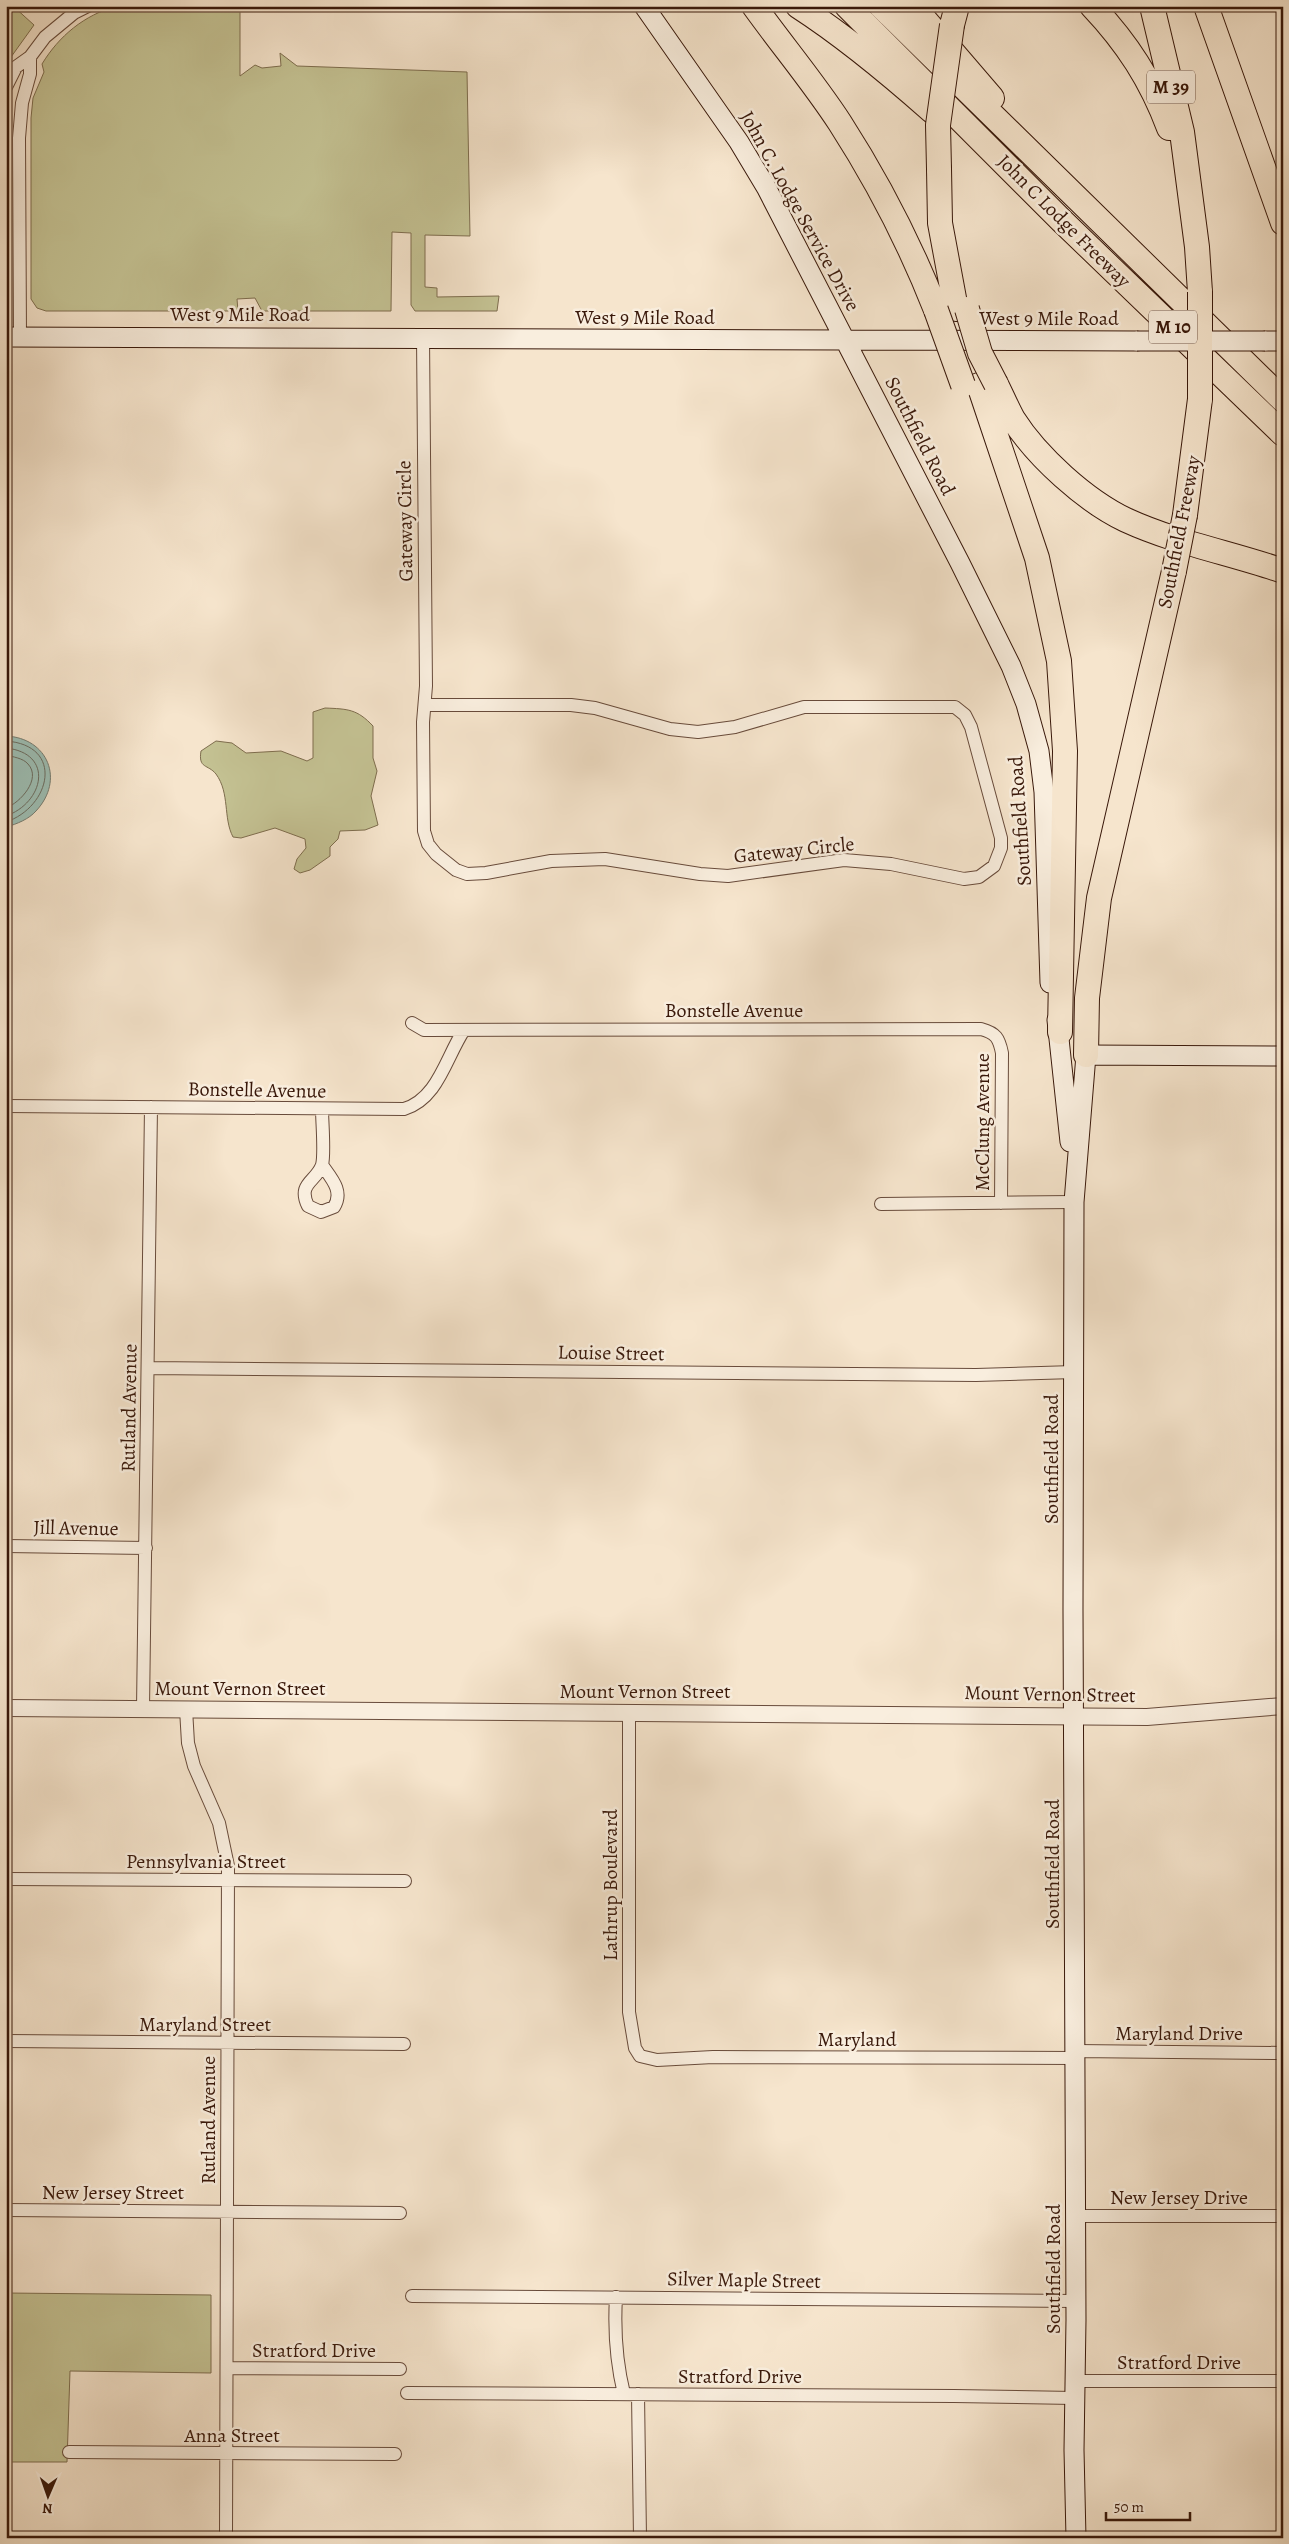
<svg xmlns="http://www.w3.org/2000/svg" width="1289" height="2544" viewBox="0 0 1289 2544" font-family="Alegreya,serif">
	<rect width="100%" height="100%" fill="#f6e5cd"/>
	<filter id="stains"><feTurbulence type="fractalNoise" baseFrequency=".004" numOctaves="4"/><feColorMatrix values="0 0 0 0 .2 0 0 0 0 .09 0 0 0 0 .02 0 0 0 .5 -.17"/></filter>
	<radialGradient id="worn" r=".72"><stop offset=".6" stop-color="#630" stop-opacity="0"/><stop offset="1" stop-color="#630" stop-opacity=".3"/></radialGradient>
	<path fill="#c4c293" stroke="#7e6d4e" d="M6 6H13L34 25 6 64Z
		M117 6H243L240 8V76L255 65 262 68 281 66 280 53 297 66 467 72 470 236 425 235V287L437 288V297L499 296 497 311H415L411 305V233L392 232 391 311H262L255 298 237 299 238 311H46L37 308 31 299V118L33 98 44 72 42 64C59 36 84 15 117 6Z
		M325 708C348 709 357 709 373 726V758L377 771 371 796 378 825 365 830 340 831 338 839 330 847V856L310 870 300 873 294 869 297 859 306 848 305 839 275 828 241 838 233 837C223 818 230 793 216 774 208 764 198 769 201 751L216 741 232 743 246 753 281 751 307 761 313 758V712Z
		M6 2293 211 2295V2373L70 2371 67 2462H6Z"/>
	<path fill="#9dbfb5" stroke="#757c71" d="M6 736C48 738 65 780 36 811 29 819 17 824 6 827Z"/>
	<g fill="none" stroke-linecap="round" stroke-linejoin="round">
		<path stroke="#6b6c60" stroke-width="1" d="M6 741C65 745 51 807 6 822
			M6 748C55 753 44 803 6 816
			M6 755C13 757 23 758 28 764 42 779 20 803 6 808"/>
		<defs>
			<path id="minor" d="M6 87 16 67 30 57 45 37 74 13 88 6
				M20 337 19 138 22 103 30 74V57
				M423 337 426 686 423 722 424 831 428 844 436 854 456 870 467 874 486 873 551 861 605 859 700 874 728 876 844 860 891 864 964 879 979 877 994 866 1001 848V838L971 727 965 715 955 707H804L735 727 698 732 670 729 595 708 571 705H425
				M412 1023 424 1030 981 1029C996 1033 999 1038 1002 1053L1001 1203
				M6 1106 404 1109C438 1099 446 1057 464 1030
				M322 1165C331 1178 344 1191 334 1207L321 1212 308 1206C297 1183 316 1182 322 1165 325 1154 322 1122 322 1109
				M881 1204 1074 1202
				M148 1368 976 1375 1074 1372
				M6 1546 146 1548
				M143 1709 151 1107
				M186 1709 188 1743 194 1766 219 1823 228 1866 226 2538
				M629 1712V2012L635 2048 640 2056 657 2060 713 2057 1075 2058
				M6 1879 405 1881
				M6 2041 404 2044
				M1075 2051 1283 2053
				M6 2210 400 2213
				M1075 2216H1283
				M412 2296 1076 2301
				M616 2297C614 2331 616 2361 624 2394
				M227 2368 400 2369
				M1076 2381H1283
				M407 2393 954 2396 1074 2398
				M638 2394 640 2538
				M69 2452 395 2454"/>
			<path id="tertiary" d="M6 1708 1147 1717 1283 1706"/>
			<path id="secondary" d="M644 6 739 142 766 187 960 563 1011 666 1026 704 1039 751 1044 792 1050 983
				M6 337 1137 341
				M1265 341H1283
				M1057 1020 1070 1142
				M1076 2538 1074 2450 1076 2320 1073 1610 1074 1202 1086 1055 1283 1056"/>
			<path id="motorway" d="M754 6C782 45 814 83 840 123 878 182 910 244 936 310
				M798 6C846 37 889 73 932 111
				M847 6 1062 221 1283 434
				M881 6 1283 400
				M913 6 992 98
				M1092 6C1127 43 1151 80 1169 128
				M1152 6 1182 132 1197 247 1200 292
				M1206 6 1283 223
				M952 25 957 6
				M939 169 940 223 956 309
				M996 384C1002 396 1007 408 1013 419 1037 457 1086 501 1126 520 1176 543 1231 553 1283 571
				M979 385 1037 558 1059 661 1065 751 1060 1032
				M1185 515 1200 399
				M1086 1055 1087 998 1099 898 1174 571"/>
		</defs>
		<use href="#minor" stroke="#684b3b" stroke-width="14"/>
		<use href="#tertiary" stroke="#684b3b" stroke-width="18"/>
		<use href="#secondary" stroke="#39180a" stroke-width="21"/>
		<use href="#motorway" stroke="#39180a" stroke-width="26"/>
		<use href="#minor" stroke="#f9eede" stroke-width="12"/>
		<use href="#tertiary" stroke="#f9eede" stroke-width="16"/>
		<use href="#secondary" stroke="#f9eede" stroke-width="19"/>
		<use href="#motorway" stroke="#f6e5cd" stroke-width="24"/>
		<defs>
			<path id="secondary-bridge" d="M1137 341H1265"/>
			<path id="motorway-bridge" d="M939 169 938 125 952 25
				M1200 292V399
				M967 309 980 353 996 384
				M936 310 963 385
				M1174 571 1185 515"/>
		</defs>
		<use href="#secondary-bridge" stroke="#39180a" stroke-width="21" stroke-linecap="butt"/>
		<use href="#motorway-bridge" stroke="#39180a" stroke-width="26" stroke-linecap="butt"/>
		<use href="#secondary-bridge" stroke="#f9eede" stroke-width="19"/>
		<use href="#motorway-bridge" stroke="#f6e5cd" stroke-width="24"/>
	</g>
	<g text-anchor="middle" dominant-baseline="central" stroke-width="5" stroke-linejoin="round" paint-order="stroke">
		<g fill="#f9eede" stroke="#73584a" stroke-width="1">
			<rect x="1147" y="70.5" width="48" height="33" rx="4"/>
			<rect x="1149" y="310.5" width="48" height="33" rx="4"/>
		</g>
		<g font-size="19" font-weight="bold" fill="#39180a">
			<text x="1171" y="87">M 39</text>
			<text x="1173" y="327">M 10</text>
		</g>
		<g font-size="20" fill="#39180a" stroke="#f9eede">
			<text transform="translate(800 211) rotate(61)">John C. Lodge Service Drive</text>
			<text transform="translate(1064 221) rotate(45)">John C Lodge Freeway</text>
			<text x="240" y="314">West 9 Mile Road</text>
			<text x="645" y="317">West 9 Mile Road</text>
			<text x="1049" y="318">West 9 Mile Road</text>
			<text transform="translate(920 436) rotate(63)">Southfield Road</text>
			<text transform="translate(405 521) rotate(-91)">Gateway Circle</text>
			<text transform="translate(1179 532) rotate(-79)">Southfield Freeway</text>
			<text transform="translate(1020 821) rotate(-94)">Southfield Road</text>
			<text transform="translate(794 850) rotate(-6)">Gateway Circle</text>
			<text x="734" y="1010">Bonstelle Avenue</text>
			<text transform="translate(257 1090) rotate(1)">Bonstelle Avenue</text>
			<text transform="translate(982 1122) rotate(-90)">McClung Avenue</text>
			<text transform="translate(611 1353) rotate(1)">Louise Street</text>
			<text transform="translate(129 1408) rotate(-89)">Rutland Avenue</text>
			<text transform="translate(1051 1459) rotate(-90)">Southfield Road</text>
			<text transform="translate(76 1528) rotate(1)">Jill Avenue</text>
			<text x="240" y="1688">Mount Vernon Street</text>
			<text x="645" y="1691">Mount Vernon Street</text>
			<text transform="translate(1050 1694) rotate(1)">Mount Vernon Street</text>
			<text x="206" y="1861">Pennsylvania Street</text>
			<text transform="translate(1052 1864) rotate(-90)">Southfield Road</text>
			<text transform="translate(610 1885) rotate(-90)">Lathrup Boulevard</text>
			<text x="205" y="2024">Maryland Street</text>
			<text x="1179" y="2033">Maryland Drive</text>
			<text x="857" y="2039">Maryland</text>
			<text transform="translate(208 2120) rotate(-90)">Rutland Avenue</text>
			<text x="113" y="2192">New Jersey Street</text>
			<text x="1179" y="2197">New Jersey Drive</text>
			<text transform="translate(1053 2269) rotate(-90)">Southfield Road</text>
			<text transform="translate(744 2280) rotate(1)">Silver Maple Street</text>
			<text x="314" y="2350">Stratford Drive</text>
			<text x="1179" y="2362">Stratford Drive</text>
			<text x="740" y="2376">Stratford Drive</text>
			<text x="232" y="2435">Anna Street</text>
		</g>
	</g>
	<rect width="1289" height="2544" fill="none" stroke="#f6e5cd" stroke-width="25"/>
	<rect x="8" y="8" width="1274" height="2529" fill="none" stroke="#39180a" stroke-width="2.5"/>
	<rect x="12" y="12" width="1264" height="2519" fill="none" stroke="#39180a"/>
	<g transform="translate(48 2496) rotate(182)" stroke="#f9eede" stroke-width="4" paint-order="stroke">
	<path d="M0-4L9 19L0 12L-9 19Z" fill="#39180a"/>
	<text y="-8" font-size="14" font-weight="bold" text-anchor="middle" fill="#39180a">N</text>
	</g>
	<path d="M1106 2512v8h84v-8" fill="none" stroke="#39180a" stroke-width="2.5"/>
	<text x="1114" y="2512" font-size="15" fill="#39180a" stroke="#f9eede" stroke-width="4" paint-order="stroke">50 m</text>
	<rect width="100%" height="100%" filter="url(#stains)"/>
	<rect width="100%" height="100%" fill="url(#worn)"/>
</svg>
